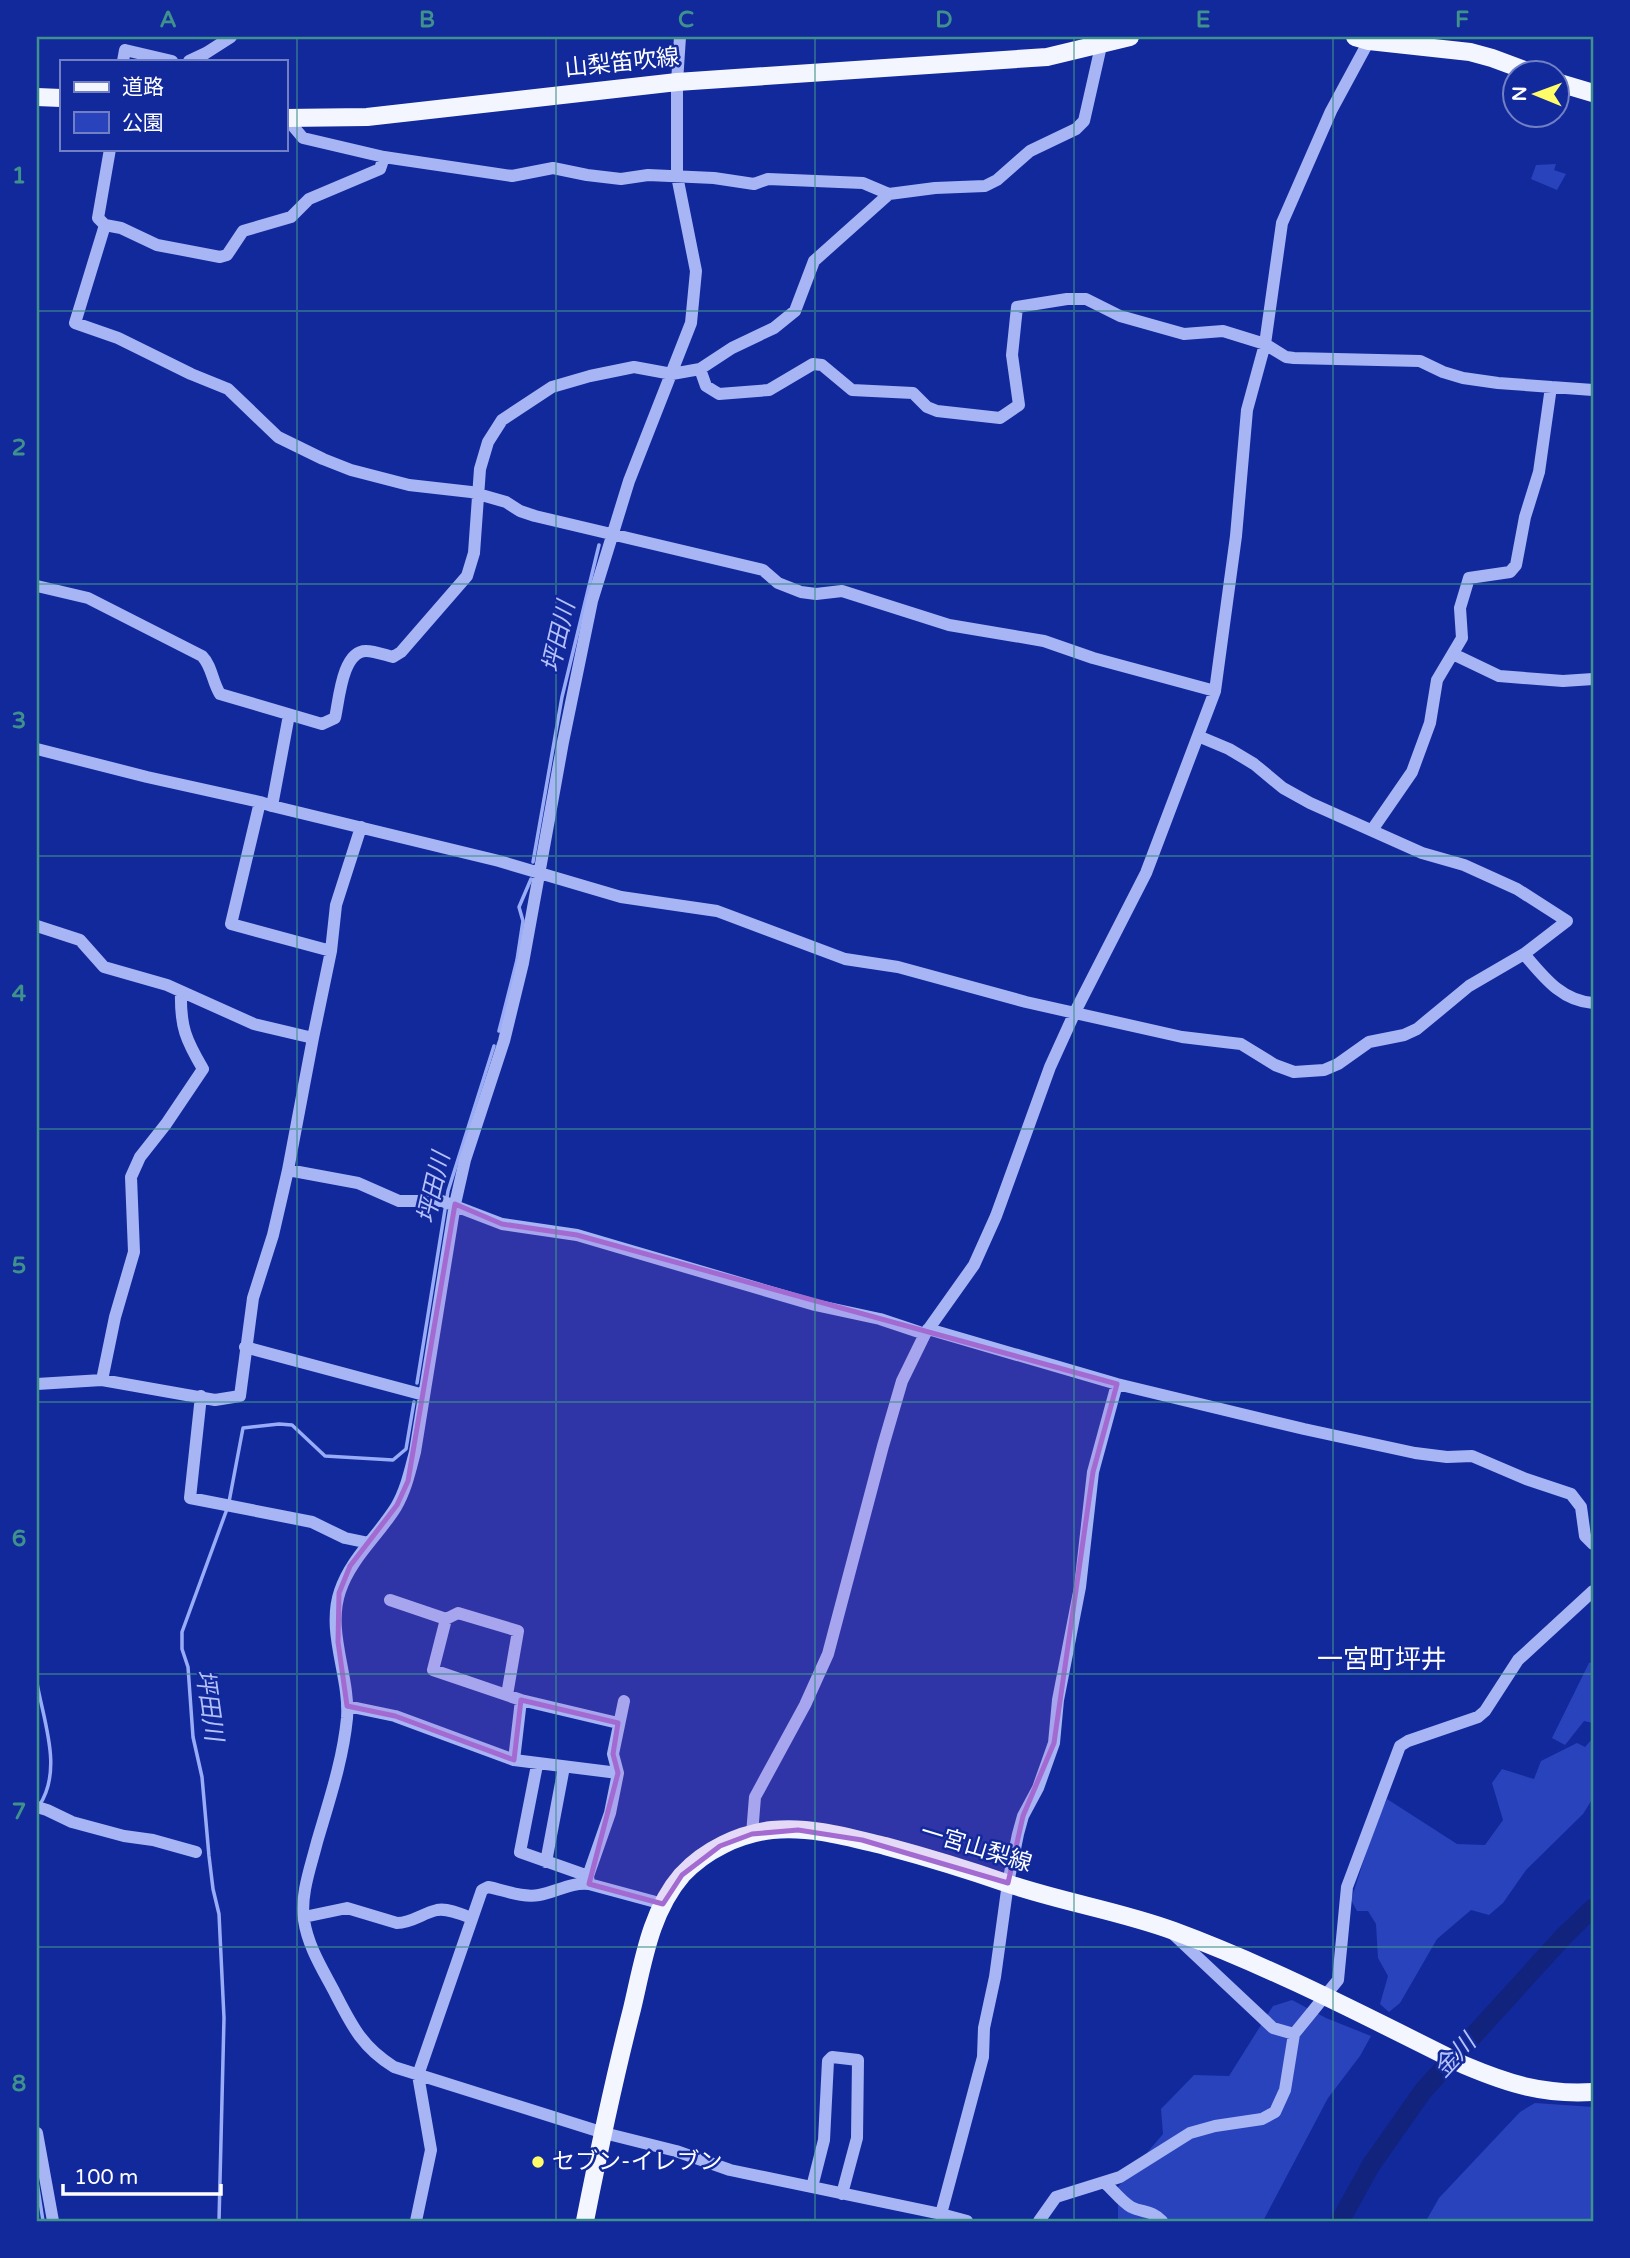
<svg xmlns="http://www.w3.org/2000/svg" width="1630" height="2258" viewBox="0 0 1630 2258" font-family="'Varela Round','Noto Sans JP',sans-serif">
	<rect width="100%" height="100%" fill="#12299c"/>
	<path fill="#2943bc" d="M1556 164 1554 170 1566 174 1557 190 1531 179 1536 165Z
		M1593 1662V1723L1584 1721 1565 1745 1552 1738 1589 1663Z
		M1593 1738V1798L1583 1814 1526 1870 1503 1903 1489 1915 1471 1910 1437 1939 1400 2003 1389 2012 1380 2004 1388 1976 1378 1958 1376 1924 1368 1911H1357L1351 1900 1376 1822 1387 1799 1457 1844 1485 1845 1503 1820 1492 1783 1502 1769 1534 1779 1541 1761 1577 1743 1585 1747Z
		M1292 2000 1326 2018 1371 2036 1360 2056 1328 2098 1263 2221H1118V2187L1163 2134 1161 2109 1194 2075 1229 2076 1273 2006Z
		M1535 2103 1593 2107V2221H1426L1439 2198 1520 2112Z"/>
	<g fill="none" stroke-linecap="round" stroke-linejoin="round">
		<path stroke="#99acf7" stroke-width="3.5" d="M533 862 562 697 599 545
			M499 1031 517 960 523 921 519 907 531 879
			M417 1383 448 1191 494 1046
			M229 1502 243 1428 279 1424 292 1425 325 1456 393 1460 406 1449 414 1402
			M37 1683C44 1723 63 1770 39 1806
			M37 2182 43 2221
			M219 2221 224 2018 219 1914 213 1889 209 1856 202 1777 193 1737 188 1667 182 1649V1632L227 1509"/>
		<path stroke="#12237d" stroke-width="19" d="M1340 2221 1371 2165 1423 2091 1564 1936 1593 1908"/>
		<path stroke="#a7b5f4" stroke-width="12" d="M680 37 677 82V176L696 271 691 323 629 481 592 601 563 742 523 963 504 1041 465 1160 455 1204 415 1452C410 1471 406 1490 396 1507 378 1536 351 1558 340 1591 326 1632 350 1676 347 1718 343 1760 329 1801 317 1842 311 1866 300 1895 304 1920 308 1947 323 1970 335 1993 352 2026 362 2047 394 2067L604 2133 676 2151 730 2170 941 2214 967 2221
			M123 61 125 50 172 61
			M189 61 206 53 231 37
			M287 119 303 138 384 157 512 176 553 168 587 175 621 179 648 175 714 178 754 184 768 179 863 183 889 194 935 188 985 186 997 180 1030 151 1076 129 1084 121 1101 46
			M110 149 98 218 105 225 75 323 118 338 191 374 228 389 278 437 323 459 351 470 409 485 471 492 506 502 520 511 535 516 763 570 778 583 801 592 816 594 842 591 949 625 1044 641 1093 658 1215 691
			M105 225 121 228 157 245 220 257 227 255 243 231 291 217 309 199 380 169 384 157
			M700 369 706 386 719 394 769 390 813 364 822 365 852 390 913 393 927 407 937 411 1000 418 1019 405 1012 355 1017 307 1067 299H1086L1120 316 1184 334 1223 331 1265 344 1286 357 1294 358 1420 361 1443 372 1463 378 1498 383 1593 390
			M37 586 88 598 202 656C212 666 212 681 220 694L322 724 335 718C339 701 342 651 366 651 374 651 385 655 393 657L401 652 467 576 474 553 480 469 488 442 502 420 552 387 590 376 634 367 672 374 700 369 732 348 774 328 795 311 814 261 889 194
			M1453 654 1499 676 1563 681 1593 679
			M37 749 147 777 260 802 272 806 499 861 621 897 717 911 845 959 898 967 1026 1002 1182 1037 1241 1044 1275 1065 1294 1072 1324 1070 1338 1064 1369 1042 1404 1035 1417 1029 1469 986 1524 954 1567 921 1517 889 1464 865 1422 853 1310 803 1283 788 1254 764 1229 749 1198 736
			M260 802 231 924 331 951
			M272 806 289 715
			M1372 830 1412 772 1430 723 1437 680 1462 638 1460 608 1469 578 1510 572 1516 565 1525 517 1539 472 1551 387
			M37 926 80 940 104 967 167 985 254 1024 313 1038
			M1524 954C1543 976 1561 1001 1593 1003
			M288 1170 358 1183 399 1201H442L502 1224 577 1235 815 1305 880 1319 925 1334
			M928 1329 1117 1384 1304 1429 1415 1453 1447 1457 1472 1456 1526 1479 1571 1494 1581 1507 1585 1536 1593 1544
			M245 1347 424 1395
			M102 1380 115 1317 134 1252 131 1177 140 1157 166 1124 203 1069C186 1040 180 1027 181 992
			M37 1384 102 1380 215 1400 240 1396 253 1298 273 1235 288 1170 313 1038 331 951 336 905 361 827
			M201 1396 190 1498 312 1522 345 1538 369 1543
			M390 1600 446 1619 458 1613 518 1631 507 1695
			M446 1619 433 1670 521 1700 618 1723
			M624 1701 613 1754 618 1773 610 1813 588 1876 589 1884 663 1904
			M347 1706 395 1716 514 1760 618 1773
			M514 1760 521 1700
			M537 1765 520 1852 588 1876
			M37 1807 47 1810 72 1822 124 1836 153 1840 196 1852
			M752 1834 755 1797 805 1705 828 1654 883 1446 902 1381 925 1334 974 1265 996 1216 1050 1067 1075 1012 1146 873 1215 691 1236 536 1247 410 1265 344 1282 223 1331 111 1371 37
			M546 1862 564 1767
			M304 1917 347 1908 397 1923C412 1923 423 1913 437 1910 448 1908 461 1914 471 1918
			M1172 1933 1273 2028 1294 2034
			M37 2133 53 2221
			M1105 2183C1113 2190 1122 2202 1131 2207 1143 2213 1152 2210 1162 2221
			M812 2187 824 2140 828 2061 832 2057 858 2060 857 2138 842 2194
			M941 2214 983 2057 984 2028 995 1977 1008 1883 1018 1834 1023 1816 1038 1788 1054 1743 1058 1700 1080 1587 1093 1472 1117 1384
			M416 2221 431 2150 418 2075 482 1890 488 1887C504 1890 522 1898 539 1895 556 1892 571 1882 589 1884
			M1039 2221 1056 2197 1120 2177 1190 2133 1215 2126 1262 2119 1275 2112 1285 2090 1294 2034 1338 1980 1347 1887 1400 1746 1408 1741 1478 1717 1485 1711 1518 1660 1593 1591"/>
		<path stroke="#f4f6ff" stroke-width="18" d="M1355 37 1369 41 1470 52 1492 58 1535 74
			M1556 82 1593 93
			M37 97 61 98
			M285 118 367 117 677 82 1047 57 1130 37
			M585 2221C599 2150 614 2079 632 2009 643 1963 650 1912 682 1875 705 1850 739 1834 772 1830 811 1826 848 1837 885 1846 926 1857 966 1869 1006 1883 1061 1902 1120 1911 1174 1931 1274 1968 1369 2018 1464 2065 1509 2084 1544 2095 1593 2092"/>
	</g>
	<path fill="#a36bd2" fill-opacity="0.2" stroke="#a36bd2" stroke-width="5" stroke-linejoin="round" d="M455 1204 502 1224 577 1235 1117 1384 1093 1472 1054 1743 1023 1816 1008 1883 862 1840 798 1830 752 1834 720 1846 682 1875 663 1904 589 1884 618 1773 613 1754 618 1723 521 1700 514 1760 395 1716 347 1706 338 1642 339 1593 350 1566 397 1505 408 1481Z"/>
	<path fill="none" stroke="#3f918b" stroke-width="2" stroke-opacity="0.55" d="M297 37V2221M556 37V2221M815 37V2221M1074 37V2221M1333 37V2221M37 311H1593M37 584H1593M37 856H1593M37 1129H1593M37 1402H1593M37 1674H1593M37 1947H1593"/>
	<circle fill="#fffc6a" stroke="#12299c" stroke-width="2.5" cx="538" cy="2162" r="7"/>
	<g text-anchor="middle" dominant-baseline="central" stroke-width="5" stroke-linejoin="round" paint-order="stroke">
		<g font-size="23" fill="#fff" stroke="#12299c">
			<text transform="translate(622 63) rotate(-6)">山梨笛吹線</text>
			<text transform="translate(976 1848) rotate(17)">一宮山梨線</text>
		</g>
		<g font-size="23" fill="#fff" stroke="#12299c" text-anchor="start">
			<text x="552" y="2162">セブン-イレブン</text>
		</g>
		<g font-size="24" font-style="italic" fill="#b4c1fa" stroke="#12299c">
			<text transform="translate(559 637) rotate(-77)">坪田川</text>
			<text transform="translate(434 1188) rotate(-77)">坪田川</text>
			<text transform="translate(209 1705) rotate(82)">坪田川</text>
			<text transform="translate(1455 2056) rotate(-47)">金川</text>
		</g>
		<g font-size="26" fill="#fff" stroke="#12299c">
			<text x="1382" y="1659">一宮町坪井</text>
		</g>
	</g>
	<rect width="1630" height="2258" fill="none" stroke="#12299c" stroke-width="77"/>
	<rect x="60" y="60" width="228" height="91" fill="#12299c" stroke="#717fc4" stroke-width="2"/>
	<rect x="74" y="82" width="35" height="10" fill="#f4f6ff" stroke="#717fc4" stroke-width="2"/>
	<text x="122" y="94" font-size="21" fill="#ffffff">道路</text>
	<rect x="74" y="112" width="35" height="21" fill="#2943bc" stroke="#717fc4" stroke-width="2"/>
	<text x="122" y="130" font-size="21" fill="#ffffff">公園</text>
	<g transform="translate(1536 94) rotate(271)"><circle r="33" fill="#12299c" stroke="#717fc4" stroke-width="2"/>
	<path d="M0-5L12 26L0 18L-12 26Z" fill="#fffc6a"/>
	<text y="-10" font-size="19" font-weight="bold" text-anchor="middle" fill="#ffffff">N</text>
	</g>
	<path d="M63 2184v10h158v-10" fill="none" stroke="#ffffff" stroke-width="3.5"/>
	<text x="74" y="2184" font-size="21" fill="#ffffff" stroke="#12299c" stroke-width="5" paint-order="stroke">100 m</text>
	<rect x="38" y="38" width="1554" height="2182" fill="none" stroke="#3f918b" stroke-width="2.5"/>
	<g font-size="23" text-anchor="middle" font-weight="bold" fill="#3f918b">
		<text x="168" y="27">A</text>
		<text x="427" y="27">B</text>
		<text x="686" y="27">C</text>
		<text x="944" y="27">D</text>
		<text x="1203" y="27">E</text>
		<text x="1462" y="27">F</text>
		<text x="19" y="183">1</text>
		<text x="19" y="455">2</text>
		<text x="19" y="728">3</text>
		<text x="19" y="1001">4</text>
		<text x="19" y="1273">5</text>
		<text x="19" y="1546">6</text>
		<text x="19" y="1819">7</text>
		<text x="19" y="2091">8</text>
	</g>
</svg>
